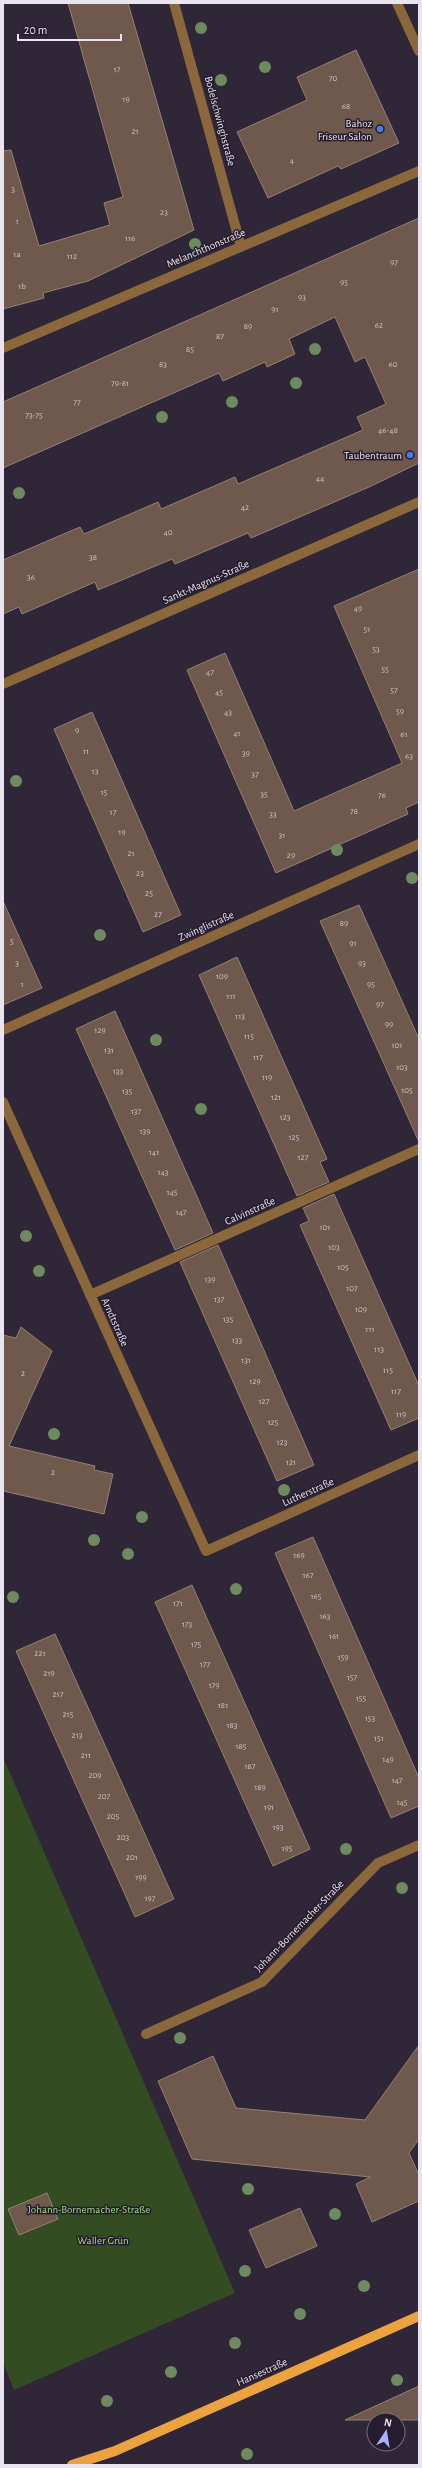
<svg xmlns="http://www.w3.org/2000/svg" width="422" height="2468" viewBox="0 0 422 2468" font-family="'Alegreya Sans',sans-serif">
	<rect width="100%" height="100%" fill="#2f2638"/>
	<path fill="#334c22" d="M3 1757 235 2293 14 2390 3 2362Z"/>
	<path fill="#6e594c" stroke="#978073" d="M68 3H128L194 230 88 281 43 293 44 298 3 309V151L11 150 39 246 110 225 104 203 123 197Z
		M356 50 399 143 341 169 338 166 268 198 237 132 307 100 297 77Z
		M419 218V463L369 487 251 538 248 533 175 564 172 559 98 590 95 582 22 614 19 607 3 614V560L80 527 84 534 158 502 161 509 235 477 238 484 363 430 357 417 386 404 365 357 355 362 335 317 289 339 295 354 267 367 265 362 223 381 219 373 3 468V402Z
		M419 569V802L406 808 408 814 276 873 187 670 225 653 294 811 402 763 334 606Z
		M92 712 181 915 143 932 54 729Z
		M3 901 42 988 3 1005Z
		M359 905 419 1039V1142L320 921Z
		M237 957 327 1159 320 1162 329 1182 297 1196 199 975Z
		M115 1011 213 1233 175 1250 76 1029Z
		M334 1194 419 1386V1418L391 1430 300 1225 309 1221 303 1208Z
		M218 1245 314 1465 277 1481 180 1262Z
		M21 1327 52 1351 9 1446 95 1466 94 1470 113 1474 104 1514 3 1491V1335L16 1338Z
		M313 1537 419 1778V1806L391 1818 275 1553Z
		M192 1585 310 1849 273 1866 155 1602Z
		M55 1634 174 1899 135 1917 16 1651Z
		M419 2045V2139L409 2153 419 2175V2201L372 2222 356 2184 370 2177 192 2159 158 2081 213 2056 236 2108 365 2120Z
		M47 2193 58 2219 19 2235 8 2209Z
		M300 2208 317 2246 266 2268 249 2230Z
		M419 2386V2420H345Z"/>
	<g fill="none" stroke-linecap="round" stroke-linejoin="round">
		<path stroke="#8b673c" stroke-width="10" d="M174 3 241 247
			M397 3 419 51
			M3 348 419 171
			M3 684 419 502
			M3 1030 419 844
			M3 1102 206 1551 419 1455
			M90 1295 419 1149
			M146 2034 262 1982 378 1863 419 1845"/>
		<path stroke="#eda240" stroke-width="10" d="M72 2465 115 2451 419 2316"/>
	</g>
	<g fill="#6e8a5f">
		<circle cx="201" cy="28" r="6"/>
		<circle cx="265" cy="67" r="6"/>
		<circle cx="221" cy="80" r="6"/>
		<circle cx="195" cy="244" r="6"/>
		<circle cx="315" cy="349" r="6"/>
		<circle cx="296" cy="383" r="6"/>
		<circle cx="232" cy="402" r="6"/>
		<circle cx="162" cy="417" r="6"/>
		<circle cx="19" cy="493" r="6"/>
		<circle cx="16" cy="781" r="6"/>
		<circle cx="337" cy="850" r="6"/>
		<circle cx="412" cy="878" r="6"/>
		<circle cx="100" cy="935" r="6"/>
		<circle cx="156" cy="1040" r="6"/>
		<circle cx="201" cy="1109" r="6"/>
		<circle cx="26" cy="1236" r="6"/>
		<circle cx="39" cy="1271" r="6"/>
		<circle cx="54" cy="1434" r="6"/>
		<circle cx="284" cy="1490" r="6"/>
		<circle cx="142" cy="1517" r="6"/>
		<circle cx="94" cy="1540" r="6"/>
		<circle cx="128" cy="1554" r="6"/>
		<circle cx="236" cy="1589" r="6"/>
		<circle cx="13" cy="1597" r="6"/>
		<circle cx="346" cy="1849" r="6"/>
		<circle cx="402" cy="1888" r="6"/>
		<circle cx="180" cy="2038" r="6"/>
		<circle cx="248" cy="2189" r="6"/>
		<circle cx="335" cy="2214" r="6"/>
		<circle cx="245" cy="2271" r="6"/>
		<circle cx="364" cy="2286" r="6"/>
		<circle cx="300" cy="2314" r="6"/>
		<circle cx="235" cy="2343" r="6"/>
		<circle cx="171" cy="2372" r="6"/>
		<circle cx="397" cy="2380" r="6"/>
		<circle cx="107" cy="2401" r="6"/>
		<circle cx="247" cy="2454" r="6"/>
	</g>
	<g fill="#3f7fe0" stroke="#251c2d" stroke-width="1.5">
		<circle cx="380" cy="129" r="4"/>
		<circle cx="410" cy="455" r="4"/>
	</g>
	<g text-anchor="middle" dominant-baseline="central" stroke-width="3" stroke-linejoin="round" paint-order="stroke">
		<g font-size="9" fill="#cbc1c7">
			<text x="117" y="69">17</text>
			<text x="333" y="78">70</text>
			<text x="126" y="99">19</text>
			<text x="346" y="106">68</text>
			<text x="135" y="131">21</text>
			<text x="292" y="160">4</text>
			<text x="13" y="189">3</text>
			<text x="164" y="212">23</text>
			<text x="17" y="221">1</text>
			<text x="130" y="238">116</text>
			<text x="17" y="254">1a</text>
			<text x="72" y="256">112</text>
			<text x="394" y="262">97</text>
			<text x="344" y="282">95</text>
			<text x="22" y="286">1b</text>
			<text x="302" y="297">93</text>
			<text x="275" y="309">91</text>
			<text x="379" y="325">62</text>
			<text x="248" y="326">89</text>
			<text x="220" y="336">87</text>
			<text x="190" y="349">85</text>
			<text x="163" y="364">83</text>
			<text x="393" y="364">60</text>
			<text x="120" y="383">79-81</text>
			<text x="77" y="402">77</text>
			<text x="34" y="415">73-75</text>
			<text x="388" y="430">46-48</text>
			<text x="320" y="478">44</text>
			<text x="245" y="507">42</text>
			<text x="168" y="532">40</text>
			<text x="93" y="557">38</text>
			<text x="31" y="577">36</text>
			<text x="358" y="608">49</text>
			<text x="367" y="629">51</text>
			<text x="376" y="649">53</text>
			<text x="385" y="669">55</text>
			<text x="210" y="672">47</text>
			<text x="394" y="690">57</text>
			<text x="219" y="692">45</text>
			<text x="400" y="711">59</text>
			<text x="228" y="712">43</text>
			<text x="77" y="730">9</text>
			<text x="237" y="733">41</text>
			<text x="404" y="734">61</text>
			<text x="86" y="751">11</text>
			<text x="246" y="753">39</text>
			<text x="409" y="756">63</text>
			<text x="95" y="771">13</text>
			<text x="255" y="774">37</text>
			<text x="104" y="792">15</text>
			<text x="264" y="794">35</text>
			<text x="382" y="795">76</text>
			<text x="354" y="811">78</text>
			<text x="113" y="812">17</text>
			<text x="273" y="814">33</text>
			<text x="122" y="832">19</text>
			<text x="282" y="835">31</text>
			<text x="131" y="853">21</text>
			<text x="291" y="855">29</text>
			<text x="140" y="873">23</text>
			<text x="149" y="893">25</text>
			<text x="158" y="914">27</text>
			<text x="344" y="923">89</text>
			<text x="12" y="941">5</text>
			<text x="353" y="943">91</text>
			<text x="17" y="963">3</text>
			<text x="362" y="963">93</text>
			<text x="222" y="976">109</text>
			<text x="22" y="984">1</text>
			<text x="371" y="984">95</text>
			<text x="231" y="996">111</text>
			<text x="380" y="1004">97</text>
			<text x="240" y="1016">113</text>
			<text x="389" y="1024">99</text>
			<text x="100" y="1030">129</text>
			<text x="249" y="1036">115</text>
			<text x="397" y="1045">101</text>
			<text x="109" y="1050">131</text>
			<text x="258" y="1057">117</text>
			<text x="402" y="1067">103</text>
			<text x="118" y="1071">133</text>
			<text x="267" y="1077">119</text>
			<text x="407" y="1090">105</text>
			<text x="127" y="1091">135</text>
			<text x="276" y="1097">121</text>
			<text x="136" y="1111">137</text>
			<text x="285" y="1117">123</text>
			<text x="145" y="1131">139</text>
			<text x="294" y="1137">125</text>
			<text x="154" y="1152">141</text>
			<text x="303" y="1157">127</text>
			<text x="163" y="1172">143</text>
			<text x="172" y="1192">145</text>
			<text x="181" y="1212">147</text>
			<text x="325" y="1227">101</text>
			<text x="334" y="1247">103</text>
			<text x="343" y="1267">105</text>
			<text x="210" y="1279">139</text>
			<text x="352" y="1288">107</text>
			<text x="219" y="1299">137</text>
			<text x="361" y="1309">109</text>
			<text x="228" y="1319">135</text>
			<text x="370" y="1329">111</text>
			<text x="237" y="1340">133</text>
			<text x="379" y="1349">113</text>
			<text x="246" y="1360">131</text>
			<text x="388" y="1370">115</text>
			<text x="23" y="1373">2</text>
			<text x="255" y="1381">129</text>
			<text x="396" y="1391">117</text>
			<text x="264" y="1401">127</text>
			<text x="401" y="1414">119</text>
			<text x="273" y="1422">125</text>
			<text x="282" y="1442">123</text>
			<text x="291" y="1462">121</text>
			<text x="53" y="1472">2</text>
			<text x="299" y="1555">169</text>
			<text x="308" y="1575">167</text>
			<text x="316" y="1596">165</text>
			<text x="178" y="1603">171</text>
			<text x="325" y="1616">163</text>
			<text x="187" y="1624">173</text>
			<text x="334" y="1636">161</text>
			<text x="196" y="1644">175</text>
			<text x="40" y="1653">221</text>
			<text x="343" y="1657">159</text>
			<text x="205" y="1664">177</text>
			<text x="49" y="1673">219</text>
			<text x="352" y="1677">157</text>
			<text x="214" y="1685">179</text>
			<text x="58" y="1694">217</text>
			<text x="361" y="1698">155</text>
			<text x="223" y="1705">181</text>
			<text x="68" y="1714">215</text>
			<text x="370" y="1718">153</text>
			<text x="232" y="1725">183</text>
			<text x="77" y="1735">213</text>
			<text x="379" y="1738">151</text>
			<text x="241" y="1746">185</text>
			<text x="86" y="1755">211</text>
			<text x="388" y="1759">149</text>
			<text x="250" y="1766">187</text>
			<text x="95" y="1775">209</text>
			<text x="397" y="1780">147</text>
			<text x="260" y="1787">189</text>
			<text x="104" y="1796">207</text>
			<text x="402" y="1802">145</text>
			<text x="269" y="1807">191</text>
			<text x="113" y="1816">205</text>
			<text x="278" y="1827">193</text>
			<text x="123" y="1837">203</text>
			<text x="287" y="1848">195</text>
			<text x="132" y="1857">201</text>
			<text x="141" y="1877">199</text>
			<text x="150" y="1898">197</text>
		</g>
		<g font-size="11" fill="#eae4f0" stroke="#251c2d">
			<text transform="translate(220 121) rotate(75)">Bodelschwinghstraße</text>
			<text transform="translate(206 248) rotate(-23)">Melanchthonstraße</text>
			<text transform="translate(206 582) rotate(-24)">Sankt-Magnus-Straße</text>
			<text transform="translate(206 926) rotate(-24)">Zwinglistraße</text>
			<text transform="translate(250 1211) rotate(-24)">Calvinstraße</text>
			<text transform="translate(115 1322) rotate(66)">Arndtstraße</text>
			<text transform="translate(308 1492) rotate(-24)">Lutherstraße</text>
			<text transform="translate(299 1926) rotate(-46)">Johann-Bornemacher-Straße</text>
			<text transform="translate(262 2372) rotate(-24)">Hansestraße</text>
		</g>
		<g font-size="11" fill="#eae4f0" stroke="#251c2d" text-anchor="end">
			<text x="372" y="123">Bahoz<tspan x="372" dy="13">Friseur Salon</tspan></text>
			<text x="402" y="455">Taubentraum</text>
		</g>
		<g font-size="11" fill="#a2dc7f" stroke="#251c2d">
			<text x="89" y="2209">Johann-Bornemacher-Straße</text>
			<text x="103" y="2240">Waller Grün</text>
		</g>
	</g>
	<rect width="422" height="2468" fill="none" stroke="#eae4f0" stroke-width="8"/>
	<g transform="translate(386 2432) rotate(12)"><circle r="19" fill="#251c2d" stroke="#746c7b"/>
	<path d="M0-3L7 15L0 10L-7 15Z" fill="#a9b0fc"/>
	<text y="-6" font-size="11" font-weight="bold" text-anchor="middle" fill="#eae4f0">N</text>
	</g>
	<path d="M18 34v6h103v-6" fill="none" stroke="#eae4f0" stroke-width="2"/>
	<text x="24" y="34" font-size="12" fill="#eae4f0" stroke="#251c2d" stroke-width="3" paint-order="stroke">20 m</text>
</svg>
